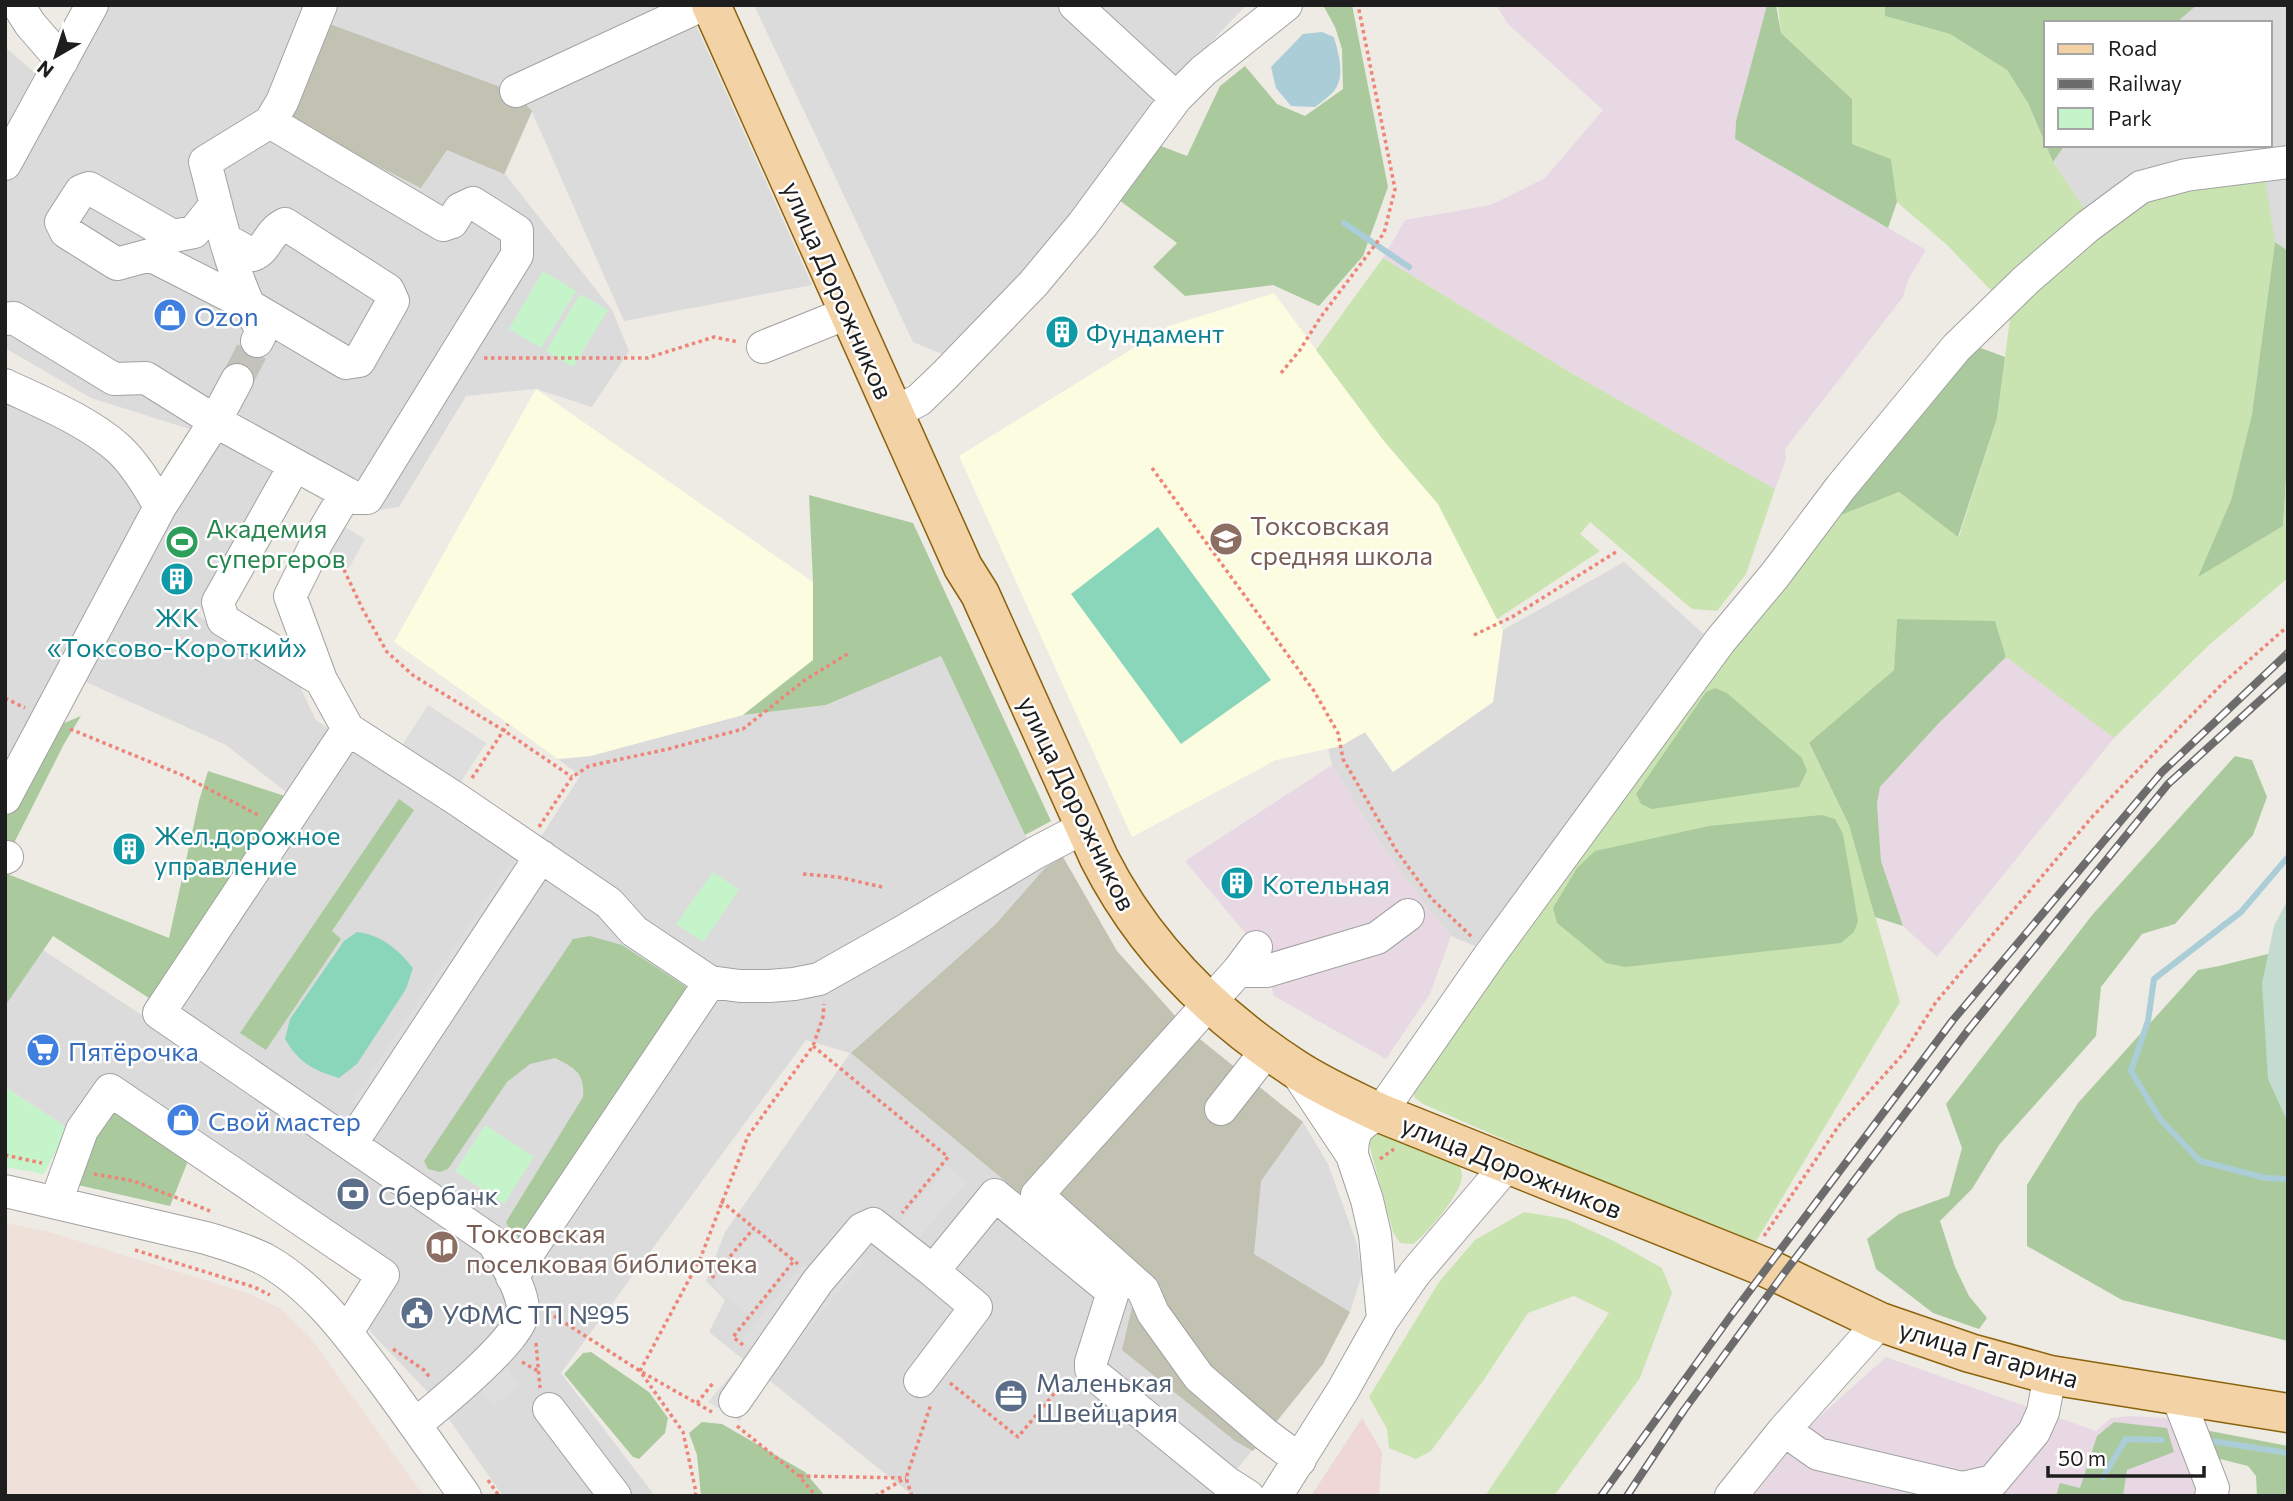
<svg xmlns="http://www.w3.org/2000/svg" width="2293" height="1501" viewBox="0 0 2293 1501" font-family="Commissioner,sans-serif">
	<rect width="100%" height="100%" fill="#eeebe5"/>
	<path fill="#dcdbdb" d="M106 5H687L812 285 624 321 532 112 505 174 612 310 629 351 592 407 536 389 466 396 399 507 361 513 281 470 198 616 293 672 316 720 524 863 580 776 558 759 591 756 743 715 826 705 941 656 1025 835 1045 867 1063 857 1117 951 1186 1028 1303 1122 1328 1164 1357 1244 1362 1274 1350 1312 1323 1364 1215 1496H913L709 1332 725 1300 706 1281 725 1232 850 1053 806 1040 561 1373 655 1496H503L436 1401 365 1326 396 1278 102 1080 68 1128 5 1087V1006L43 950 160 1027 308 806 286 792 226 745 84 681 172 517 218 438 91 398 5 348V181Z
		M754 5H1246L1158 99 1073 219 945 355 913 342Z
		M2197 5H2288V251L2275 242 2264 179 2100 232 2053 162 2065 145H2270V23H2176Z
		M5 47 35 73 5 129Z
		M5 395 73 425 126 474 146 509 5 783Z
		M1624 562 1708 638 1475 946 1451 936 1425 905 1380 843 1332 765 1328 748 1341 746 1365 732 1393 772 1493 702 1503 630Z"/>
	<path fill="#eed7d6" d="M1362 1418 1382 1452 1379 1496H1311Z"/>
	<path fill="#e7d8e4" d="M1496 5H1767L1736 121 1735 139 1926 250 1908 280 1903 297 1785 449 1786 459 1775 489 1573 374 1383 258 1405 220 1491 205 1545 178 1603 110 1508 24Z
		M2006 657 2114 738 1937 957 1903 926 1881 861 1877 804 1880 787 1939 723Z
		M1332 765 1380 843 1425 905 1451 936 1430 994 1386 1059 1274 996 1262 953 1185 861Z
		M1886 1357 2096 1431 2111 1418 2132 1416 2177 1419 2197 1477 2195 1494 2200 1496H1754L1808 1427Z"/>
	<path fill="#fcfce1" d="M1274 293 1384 441 1438 504 1503 630 1493 702 1393 772 1365 732 1341 746 1276 760 1132 837 959 456 1169 326Z
		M536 389 813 582V660L743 715 590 756 558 759 394 642Z"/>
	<path fill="#efe0da" d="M5 1223 46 1231 250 1294 281 1309 310 1337 424 1496H5Z"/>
	<path fill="#c2c2b2" d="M327 23 514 92 532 111 504 174 447 150 421 188 291 122Z
		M1063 857 1117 951 1186 1028 1303 1122 1261 1181 1254 1254 1350 1312 1323 1364 1253 1451 1235 1441 1122 1350 1136 1290 851 1053 996 924 1045 868Z"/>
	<path fill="#c9e4b0" d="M1778 5H1885V16L1950 34 2007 70 2028 103 2053 162 2100 232 2152 198 2265 179 2275 242 2252 414 2231 500 2199 576 2283 526 2286 478 2288 475V578L2209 645 2114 738 2006 657 1995 622 1897 619 1894 670 1809 744 1849 825 1900 1002 1755 1243 1650 1203 1423 1104 1415 1098 1412 1089 1484 993 1526 928 1714 668 1836 517 1899 492 1959 537 1997 418 2011 311 1946 244 1897 202 1891 159 1852 144V99L1781 33Z
		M1383 258 1573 374 1775 489 1746 574 1717 611 1692 609 1590 522 1580 534 1600 551 1497 619 1438 504 1384 441 1316 350Z
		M1378 1132 1455 1161C1460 1167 1464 1172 1461 1181 1458 1197 1426 1235 1413 1244L1400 1243 1393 1232 1370 1148 1369 1140Z
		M1524 1212 1566 1219 1614 1241 1662 1268 1672 1293 1640 1378 1554 1496H1485L1609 1313 1574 1296 1528 1313 1483 1381 1431 1451 1416 1459 1389 1448 1387 1429 1369 1397 1439 1282 1475 1240Z"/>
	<path fill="#aaca9e" d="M1323 5H1352L1388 187 1363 256 1319 306 1273 285 1185 296 1153 267 1177 243 1119 200 1161 146 1187 156 1220 86 1245 66 1277 104 1305 116 1343 89 1342 49 1335 27Z
		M1767 5H1776L1781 33 1852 99V144L1891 159 1897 202 1888 228 1735 139 1736 121Z
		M1885 5H2197L2176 23H2046V145H2065L2053 162 2028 103 2007 70 1950 34 1885 16Z
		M2275 242 2288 251V475L2286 478 2283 526 2198 577 2231 500 2252 414Z
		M1973 345 2005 357 1997 418 1958 537 1899 492 1836 517 1934 401Z
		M809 495 913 523 1051 821 1025 835 941 656 826 705 743 715 813 660V582Z
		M1897 619 1995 621 2006 657 1939 723 1880 787 1877 804 1881 861 1903 926 1875 917 1849 825 1809 743 1894 670Z
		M1715 688 1727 693 1802 758 1807 771 1799 787 1652 809 1641 804 1636 794 1706 692Z
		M81 716 64 744 5 861V819L52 728Z
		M2235 756 2252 760 2267 797 2253 835 2175 924 2142 934 2101 987 2096 1036 1999 1145 1972 1189 1940 1221 1955 1267 1969 1296 1987 1318 1979 1329 1933 1313 1876 1269 1867 1239 1899 1214 1949 1196 1962 1148 1946 1104 2093 914Z
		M208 771 285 796 152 1000 53 936 5 1006V873L169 938 199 801Z
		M399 799 414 810 332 931 341 939 266 1050 240 1033Z
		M1822 815 1835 819 1843 834 1858 921 1854 932 1841 943 1625 967 1606 963 1557 923 1553 908 1577 868 1595 851 1709 826Z
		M590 936 622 945 685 986 691 996 522 1239 510 1231 506 1222 583 1097C585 1073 575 1068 555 1058L530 1064 507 1082 448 1169 440 1172 428 1169 424 1161 573 939Z
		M2288 949V1341L2122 1300 2027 1246V1185L2078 1103 2198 970 2219 966Z
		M116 1107 190 1156 170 1206 78 1185 98 1132Z
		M591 1352 649 1392 668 1418 665 1433 639 1459 633 1457 564 1374 583 1353Z
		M702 1422 722 1424 805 1472 825 1496H701L697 1455 689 1433Z
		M2114 1422 2167 1428 2174 1452 2127 1470 2123 1496H2056L2060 1483 2080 1488 2097 1436Z
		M2200 1429 2288 1446V1496H2257L2256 1476 2248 1466 2208 1456Z"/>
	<path fill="#c4dbd0" d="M2288 899V1123L2268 1079 2262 983 2274 926Z"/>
	<path fill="#c6f4ca" d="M543 271 576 291 541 348 509 329Z
		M580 294 608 310 573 367 546 351Z
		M713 872 739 890 703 942 676 924Z
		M5 1087 68 1128 44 1174 5 1167Z
		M485 1125 534 1157 504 1204 455 1171Z"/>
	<path fill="#8ad6ba" d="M1158 527 1271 680 1181 744 1071 594Z
		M357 932C380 934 399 950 413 968L406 989 357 1064 339 1078C313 1070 299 1063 285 1039L290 1019 344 941Z"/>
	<path fill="#dedede" d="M342 525 365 539 349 568 325 554Z
		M428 705 486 743 459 785 401 747Z
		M509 865 520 873 363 1110 351 1102Z
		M946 1166 966 1182 919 1238 900 1223Z
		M755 1232 791 1262 748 1314 712 1285Z
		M840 1243 863 1262 755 1394 740 1421 708 1402 753 1349 742 1340 802 1265 811 1268Z
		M506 1367 520 1385 493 1406 479 1388Z"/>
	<path fill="#aacdd8" d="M1322 32 1334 37C1338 52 1345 74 1336 88 1332 95 1321 102 1315 107L1291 106 1276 88 1271 67 1303 34Z"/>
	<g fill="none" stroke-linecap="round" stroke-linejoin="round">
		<path stroke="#aacdd8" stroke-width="6" d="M1344 223 1409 267
			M2288 857 2241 912 2154 979 2148 1021 2131 1071 2160 1119 2200 1161 2265 1178 2288 1179
			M2211 1441 2288 1453
			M2103 1477 2126 1439 2162 1440"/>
		<path stroke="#c4c2bd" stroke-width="32" stroke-dasharray="32 16" stroke-linecap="butt" d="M237 380 257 341"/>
		<defs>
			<path id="minor" d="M18 5 30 24 62 61
				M1075 5 1176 98
				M516 91 702 5
				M270 122 443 225 452 222 460 209 473 203 517 231V255L367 498H355L346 493
				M5 164 92 5
				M216 204 194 232 173 236 89 188 81 191 61 222 66 232 117 264 150 255 248 305 346 363 359 361 393 301 388 290 285 224C267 233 268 249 253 255L226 240
				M5 319 14 318 114 379 146 378 215 421 237 380
				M257 341 262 331C232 279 220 219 205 162L270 122 282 102 321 5
				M763 347 850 312
				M5 385C43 403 88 421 119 449 136 465 149 487 160 507L5 798
				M894 413 919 400 945 375 1033 284 1083 224 1176 98 1203 71 1286 5
				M295 465 218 602 223 620 321 680
				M160 507 215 421 346 493 316 544 290 596 321 680 348 729
				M5 858 7 857
				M1256 947 1238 971 1037 1195 1143 1290 1153 1313 1199 1377 1265 1434 1300 1460
				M1238 971H1267L1377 938 1408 915
				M1296 1071 1352 1155 1367 1200 1375 1235 1383 1319
				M1221 1109 1268 1049
				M351 1144 541 856
				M1352 1155C1352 1130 1358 1125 1380 1113L1490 955 1720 641 1775 575 1841 487 1956 348 2026 280 2087 227 2141 187 2186 175 2288 162
				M5 1191 206 1238C226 1244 247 1250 266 1260 314 1287 349 1335 381 1378 410 1417 437 1456 465 1496
				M56 1202 82 1130 110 1090 383 1275 347 1332
				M512 1277 710 982
				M920 1381 976 1307 933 1271 995 1195 1113 1292 1091 1362V1369L1095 1375 1226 1482 1248 1496
				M2177 1395 2213 1488 2211 1496
				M735 1401 818 1281 862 1229 873 1224 933 1271
				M549 1409 615 1496
				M416 1424C438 1406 522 1338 523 1312 524 1291 504 1260 493 1242L159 1013 348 729 458 800 609 903 634 931 710 982 740 986H769L794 984 819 979 904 931 1035 853 1085 827
				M1784 1430 1818 1454 1962 1488 1993 1481 2034 1432 2043 1412 2050 1375
				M1276 1496 1343 1390 1383 1319 1415 1273 1508 1164
				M1731 1496 1784 1430 1880 1322"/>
			<path id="major" d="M711 5 963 567 980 594 1099 858C1143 945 1213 1015 1294 1068 1321 1086 1351 1099 1380 1113L1767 1268 1880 1322 1970 1353 2050 1375 2288 1413"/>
		</defs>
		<use href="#minor" stroke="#a2a2a2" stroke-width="34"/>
		<use href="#major" stroke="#8b630d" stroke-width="41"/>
		<path stroke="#ed8578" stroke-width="3.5" stroke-dasharray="3.5 3.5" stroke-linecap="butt" d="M484 358H647L714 337 738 342
			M1281 373 1300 350 1320 318 1384 233 1395 189 1358 5
			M1152 468 1314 691 1338 733 1343 759 1396 850 1431 898 1472 937
			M338 557 362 608 387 652 414 676 503 730 572 777
			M1474 635 1512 617 1616 552
			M5 698 25 708
			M70 729 182 775 260 816
			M472 778 508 724
			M539 827 572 777 589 766 668 749 743 729 805 680 849 653
			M803 874 838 877 882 887
			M813 1046 948 1157 902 1213
			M5 1155 42 1163
			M1380 1159 1394 1149
			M94 1174 134 1181 210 1211
			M721 1201 754 1228
			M1764 1236 1840 1124 1904 1053 1936 1002 2092 817 2222 684 2288 626
			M135 1250 254 1287 270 1295
			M712 1278 754 1228 798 1264
			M548 1312 640 1371 712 1412
			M536 1343 540 1388
			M743 1345 733 1337 793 1262
			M393 1349 424 1370 431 1379
			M522 1362 538 1371
			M950 1383 1018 1437 1067 1378
			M697 1403 713 1383
			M737 1426 799 1476 816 1496
			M800 1476 906 1478
			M488 1480 499 1496
			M695 1496 696 1492 683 1432 640 1371 700 1259 748 1136 813 1046 823 1017 824 1004
			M875 1496 904 1479
			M912 1496 906 1478 931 1404"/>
		<use href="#minor" stroke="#fff" stroke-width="32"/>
		<use href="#major" stroke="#f3d2a5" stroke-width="38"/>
		<defs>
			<path id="rail" d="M1601 1496 1730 1317 1953 1020 2162 772 2288 653
				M1627 1496 1684 1410 1782 1276 1969 1029 2168 784 2288 675"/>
		</defs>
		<use href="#rail" stroke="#6c6c6c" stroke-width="8"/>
		<use href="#rail" stroke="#fff" stroke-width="5" stroke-dasharray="16" stroke-linecap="butt"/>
	</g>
	<defs>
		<symbol id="shop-disc" viewBox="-11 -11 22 22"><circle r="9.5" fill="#3f7fe0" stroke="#fff"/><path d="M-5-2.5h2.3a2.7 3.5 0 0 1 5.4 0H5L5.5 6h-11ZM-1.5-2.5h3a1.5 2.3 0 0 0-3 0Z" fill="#fff"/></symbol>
		<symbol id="building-disc" viewBox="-11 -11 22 22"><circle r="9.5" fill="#0f9aa8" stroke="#fff"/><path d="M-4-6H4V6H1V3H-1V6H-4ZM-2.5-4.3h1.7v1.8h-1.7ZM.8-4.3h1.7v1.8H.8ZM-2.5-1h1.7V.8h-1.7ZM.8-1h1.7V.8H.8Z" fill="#fff"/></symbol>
		<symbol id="school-disc" viewBox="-11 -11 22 22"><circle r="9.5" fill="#8d6e63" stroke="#fff"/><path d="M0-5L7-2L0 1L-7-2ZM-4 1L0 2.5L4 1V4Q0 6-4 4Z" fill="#fff"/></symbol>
		<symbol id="stadium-disc" viewBox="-11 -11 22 22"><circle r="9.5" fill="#2e9e5b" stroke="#fff"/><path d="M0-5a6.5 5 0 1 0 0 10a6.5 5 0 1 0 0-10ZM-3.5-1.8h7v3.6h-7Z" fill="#fff"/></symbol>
		<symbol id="supermarket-disc" viewBox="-11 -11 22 22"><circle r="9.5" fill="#3f7fe0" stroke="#fff"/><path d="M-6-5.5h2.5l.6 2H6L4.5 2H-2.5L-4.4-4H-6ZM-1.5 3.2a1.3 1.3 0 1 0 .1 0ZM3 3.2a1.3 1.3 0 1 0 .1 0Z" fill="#fff"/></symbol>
		<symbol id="bank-disc" viewBox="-11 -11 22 22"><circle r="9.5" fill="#5c6f8a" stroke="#fff"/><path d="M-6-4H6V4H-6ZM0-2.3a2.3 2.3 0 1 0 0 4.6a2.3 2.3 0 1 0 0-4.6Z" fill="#fff"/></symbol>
		<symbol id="library-disc" viewBox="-11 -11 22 22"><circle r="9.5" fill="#8d6e63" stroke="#fff"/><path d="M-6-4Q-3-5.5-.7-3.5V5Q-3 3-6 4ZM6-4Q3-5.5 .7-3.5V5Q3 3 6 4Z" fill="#fff"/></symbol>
		<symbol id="civic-disc" viewBox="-11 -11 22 22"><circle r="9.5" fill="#5c6f8a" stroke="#fff"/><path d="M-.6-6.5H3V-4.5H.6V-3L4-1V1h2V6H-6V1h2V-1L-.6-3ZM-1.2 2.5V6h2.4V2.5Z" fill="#fff"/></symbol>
		<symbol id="office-disc" viewBox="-11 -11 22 22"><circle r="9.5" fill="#5c6f8a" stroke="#fff"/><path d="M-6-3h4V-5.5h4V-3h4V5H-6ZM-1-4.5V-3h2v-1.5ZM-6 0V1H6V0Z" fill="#fff"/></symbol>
	</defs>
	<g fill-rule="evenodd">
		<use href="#shop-disc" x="151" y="296" width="38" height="38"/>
		<use href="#building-disc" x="1043" y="313" width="38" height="38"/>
		<use href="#school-disc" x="1207" y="520" width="38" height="38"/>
		<use href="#stadium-disc" x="163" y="523" width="38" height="38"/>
		<use href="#building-disc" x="158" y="560" width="38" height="38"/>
		<use href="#building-disc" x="110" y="830" width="38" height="38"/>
		<use href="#building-disc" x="1218" y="864" width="38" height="38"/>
		<use href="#supermarket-disc" x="24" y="1031" width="38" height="38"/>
		<use href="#shop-disc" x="164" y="1101" width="38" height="38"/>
		<use href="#bank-disc" x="334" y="1175" width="38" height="38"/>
		<use href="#library-disc" x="423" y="1228" width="38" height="38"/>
		<use href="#civic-disc" x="398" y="1294" width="38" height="38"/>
		<use href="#office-disc" x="992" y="1377" width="38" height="38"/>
	</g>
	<g text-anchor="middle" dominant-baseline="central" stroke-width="5" stroke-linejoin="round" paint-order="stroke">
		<g font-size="26" fill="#1e1e1e" stroke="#fff">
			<text transform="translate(839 290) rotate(66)">улица Дорожников</text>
			<text transform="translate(1078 803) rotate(64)">улица Дорожников</text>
			<text transform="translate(1512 1166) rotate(22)">улица Дорожников</text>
			<text transform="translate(1989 1353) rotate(16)">улица Гагарина</text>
		</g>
		<g font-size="26" fill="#366cbe" stroke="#fff" text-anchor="start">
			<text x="194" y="315">Ozon</text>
			<text x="68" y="1050">Пятёрочка</text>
			<text x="208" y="1120">Свой мастер</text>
		</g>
		<g font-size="26" fill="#0d838f" stroke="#fff" text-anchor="start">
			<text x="1086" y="332">Фундамент</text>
			<text x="177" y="616" text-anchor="middle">ЖК<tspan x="177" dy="30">«Токсово-Короткий»</tspan></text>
			<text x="154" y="834">Жел.дорожное<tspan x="154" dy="30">управление</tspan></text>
			<text x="1262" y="883">Котельная</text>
		</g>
		<g font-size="26" fill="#785e54" stroke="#fff" text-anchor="start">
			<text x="1250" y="524">Токсовская<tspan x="1250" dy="30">средняя школа</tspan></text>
			<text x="466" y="1232">Токсовская<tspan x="466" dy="30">поселковая библиотека</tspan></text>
		</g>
		<g font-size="26" fill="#27864d" stroke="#fff" text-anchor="start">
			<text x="206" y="527">Академия<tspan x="206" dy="30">супергеров</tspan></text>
		</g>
		<g font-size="26" fill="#4e5e75" stroke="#fff" text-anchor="start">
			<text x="378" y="1194">Сбербанк</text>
			<text x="442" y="1313">УФМС ТП №95</text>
			<text x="1036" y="1381">Маленькая<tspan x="1036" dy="30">Швейцария</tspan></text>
		</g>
	</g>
	<rect width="2293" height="1501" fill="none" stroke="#1e1e1e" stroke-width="14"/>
	<rect x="2044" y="21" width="228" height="126" fill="#ffffff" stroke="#a5a5a5" stroke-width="2"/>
	<rect x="2058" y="44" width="35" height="10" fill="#f3d2a5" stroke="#a5a5a5" stroke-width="2"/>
	<text x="2108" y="56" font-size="21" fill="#1e1e1e">Road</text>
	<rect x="2058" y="79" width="35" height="10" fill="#6c6c6c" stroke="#a5a5a5" stroke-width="2"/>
	<text x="2108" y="91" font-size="21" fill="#1e1e1e">Railway</text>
	<rect x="2058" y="108" width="35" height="21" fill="#c6f4ca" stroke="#a5a5a5" stroke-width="2"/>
	<text x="2108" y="126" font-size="21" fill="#1e1e1e">Park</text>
	<g transform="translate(56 56) rotate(219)" stroke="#ffffff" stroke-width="5" paint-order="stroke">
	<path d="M0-5L12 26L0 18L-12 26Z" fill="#1e1e1e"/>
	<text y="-10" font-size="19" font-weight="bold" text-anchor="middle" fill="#1e1e1e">N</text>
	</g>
	<path d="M2048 1466v10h156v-10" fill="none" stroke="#1e1e1e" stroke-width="3.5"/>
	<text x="2058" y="1466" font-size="21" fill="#1e1e1e" stroke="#ffffff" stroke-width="5" paint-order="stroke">50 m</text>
</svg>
